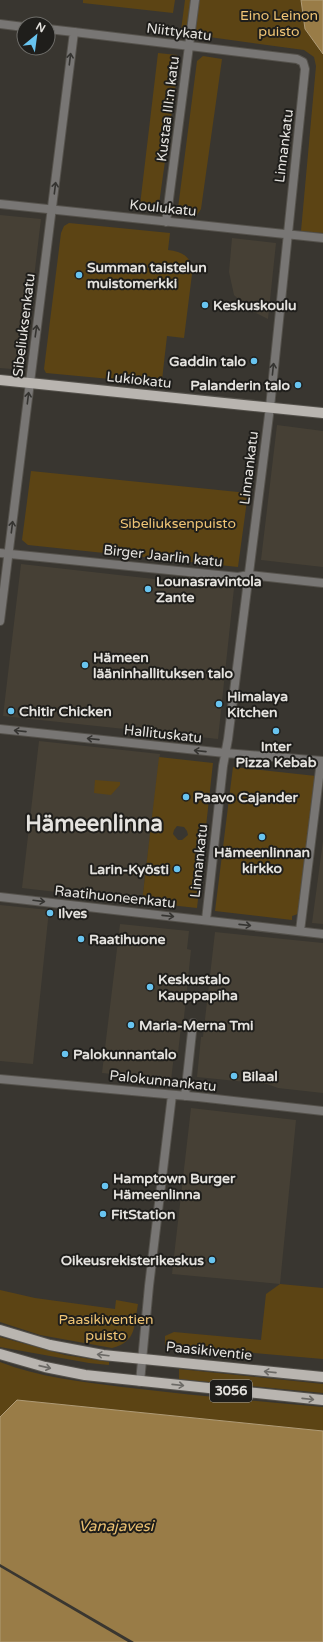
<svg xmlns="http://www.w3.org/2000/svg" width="323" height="1642" viewBox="0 0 323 1642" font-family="'Varela Round',sans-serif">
	<rect width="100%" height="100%" fill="#393630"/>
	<path fill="#464035" d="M0 215 41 219 23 370 0 368Z
		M232 238 276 243 268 319 250 310 234 295 229 272Z
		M277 425 323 431V567L261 560Z
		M21 564 234 588 218 739 3 716Z
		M39 741 160 754 142 902 22 888Z
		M323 841V924L312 923Z
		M0 905 49 910 33 1064 0 1061Z
		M120 924 189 931 187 949 191 950 183 1027H181L178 1053 174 1055 171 1080 102 1073Z
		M215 932 323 943V1093L278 1088 267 1084 197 1077 201 1037H203Z
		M191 1108 296 1120 280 1284 172 1274Z"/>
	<path fill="#5c4414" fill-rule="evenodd" d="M83 0H175L173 13 83 3Z
		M185 0H301L305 29 323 54V233L301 231 316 66 314 57 304 50 202 36 181 30Z
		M158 53 177 55 179 61 159 204 155 207 140 205Z
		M203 56 222 59 201 209 197 215 182 214 178 208 197 61Z
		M69 223 170 233 168 250C184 252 193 258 192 274L184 338 167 336 162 380 122 376 121 380 46 373 44 369 61 233 64 226Z
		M31 471 248 493 238 567 28 545 22 540Z
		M159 757 213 763 197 908 142 902ZM177 826 184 827 187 831 188 835 182 840H178L173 834 174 830Z
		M233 767 316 776 298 914 292 916V920L215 911Z
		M95 780 120 782V785L111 795 94 793Z
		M280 1284 323 1288V1359L165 1345V1336L174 1332 261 1340 266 1294Z
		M0 1290 35 1298 115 1309 116 1300 138 1304C134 1325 137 1342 112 1348L40 1335 0 1322Z
		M0 1337 65 1355 109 1362V1365L89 1363 0 1347Z
		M0 1362C38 1377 82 1382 122 1387 189 1395 256 1401 323 1407V1431L17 1400 0 1417Z
		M179 1369 323 1384V1393L179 1379Z"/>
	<path fill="#997c47" stroke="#b09b75" d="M301 0H323V54L305 29Z
		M17 1400 323 1431V1642H0V1417Z"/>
	<path fill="#393630" d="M0 1564 134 1642H128L0 1567Z"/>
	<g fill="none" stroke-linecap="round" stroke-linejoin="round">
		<defs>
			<path id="minor" d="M74 32 297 59 303 62 305 69 270 407 228 739 223 766 206 920
				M0 204 323 238
				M166 222 195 0
				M0 553 238 577 249 575 323 583
				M0 729 225 753 323 761
				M0 897 323 934
				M300 931 321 761
				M0 1079 198 1097 323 1111
				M185 1096 193 1023
				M140 1382 149 1286 172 1095"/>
			<path id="tertiary" d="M0 24 24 27
				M0 621 74 32 48 29"/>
			<path id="primary" d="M0 380 323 413
				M0 1330 50 1345 103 1355 323 1377
				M0 1354 45 1367 85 1375 323 1400"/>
		</defs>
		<use href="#minor" stroke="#55524c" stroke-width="10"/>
		<use href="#tertiary" stroke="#55524c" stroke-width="10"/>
		<use href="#primary" stroke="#55524c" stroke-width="12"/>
		<use href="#minor" stroke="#787674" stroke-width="8"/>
		<use href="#tertiary" stroke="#787674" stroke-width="8"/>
		<use href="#primary" stroke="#b9b5b0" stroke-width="10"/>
	</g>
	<defs><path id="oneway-shaft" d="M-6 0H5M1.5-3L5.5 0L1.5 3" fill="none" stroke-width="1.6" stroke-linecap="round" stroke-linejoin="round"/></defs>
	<g stroke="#353431">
		<use href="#oneway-shaft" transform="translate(70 59) rotate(-83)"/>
		<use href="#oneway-shaft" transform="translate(55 188) rotate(-83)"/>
		<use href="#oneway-shaft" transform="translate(36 331) rotate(-82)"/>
		<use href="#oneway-shaft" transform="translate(273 369) rotate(-84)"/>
		<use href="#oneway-shaft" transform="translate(28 398) rotate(-83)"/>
		<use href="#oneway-shaft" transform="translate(12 527) rotate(-83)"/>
		<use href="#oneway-shaft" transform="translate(20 731) rotate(-174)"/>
		<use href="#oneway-shaft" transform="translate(93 739) rotate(-174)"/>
		<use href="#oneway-shaft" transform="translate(200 751) rotate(-174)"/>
		<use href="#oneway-shaft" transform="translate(39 901) rotate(7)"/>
		<use href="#oneway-shaft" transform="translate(168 916) rotate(6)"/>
		<use href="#oneway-shaft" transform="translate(245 925) rotate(6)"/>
	</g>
	<g stroke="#6c6a66">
		<use href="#oneway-shaft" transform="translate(103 1355) rotate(-173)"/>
		<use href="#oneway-shaft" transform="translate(45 1367) rotate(13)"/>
		<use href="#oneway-shaft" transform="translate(270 1372) rotate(-174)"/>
		<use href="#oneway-shaft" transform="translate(178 1385) rotate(6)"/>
		<use href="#oneway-shaft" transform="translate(308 1399) rotate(6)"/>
	</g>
	<g fill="#68c4f0" stroke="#1f1e1b" stroke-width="1.5">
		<circle cx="79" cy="275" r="4"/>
		<circle cx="205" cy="305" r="4"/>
		<circle cx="254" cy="361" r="4"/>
		<circle cx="298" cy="385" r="4"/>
		<circle cx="148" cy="589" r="4"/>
		<circle cx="85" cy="665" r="4"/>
		<circle cx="219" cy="704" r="4"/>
		<circle cx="11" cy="711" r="4"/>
		<circle cx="276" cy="731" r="4"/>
		<circle cx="186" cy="797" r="4"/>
		<circle cx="262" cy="837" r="4"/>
		<circle cx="177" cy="869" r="4"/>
		<circle cx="50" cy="913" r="4"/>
		<circle cx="81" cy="939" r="4"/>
		<circle cx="150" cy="987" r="4"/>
		<circle cx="131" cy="1025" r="4"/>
		<circle cx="65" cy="1054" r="4"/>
		<circle cx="234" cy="1076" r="4"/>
		<circle cx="105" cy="1186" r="4"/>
		<circle cx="103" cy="1214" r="4"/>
		<circle cx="212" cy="1260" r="4"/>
	</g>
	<g text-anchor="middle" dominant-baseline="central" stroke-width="4" stroke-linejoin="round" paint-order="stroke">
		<rect fill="#1f1e1b" stroke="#aaa8a4" stroke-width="1" x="210" y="1380" width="42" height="22" rx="3"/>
		<g font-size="13" font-weight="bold" fill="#e5e3df">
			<text x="231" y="1391">3056</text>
		</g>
		<g font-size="14" fill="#efc475" stroke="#1f1e1b">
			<text x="279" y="15">Eino Leinon<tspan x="279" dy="16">puisto</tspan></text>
			<text x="178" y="523">Sibeliuksenpuisto</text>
			<text x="106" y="1319">Paasikiventien<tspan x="106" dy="16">puisto</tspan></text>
		</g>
		<g font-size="14" fill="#e5e3df" stroke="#1f1e1b">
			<text transform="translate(179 32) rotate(7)">Niittykatu</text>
			<text transform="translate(168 109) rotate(-83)">Kustaa III:n katu</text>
			<text transform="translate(284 146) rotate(-83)">Linnankatu</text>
			<text transform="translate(163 208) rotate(6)">Koulukatu</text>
			<text transform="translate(24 325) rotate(-83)">Sibeliuksenkatu</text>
			<text transform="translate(139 380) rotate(6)">Lukiokatu</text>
			<text transform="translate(249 468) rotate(-83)">Linnankatu</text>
			<text transform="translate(163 556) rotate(6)">Birger Jaarlin katu</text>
			<text transform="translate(163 734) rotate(6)">Hallituskatu</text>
			<text transform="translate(199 861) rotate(-84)">Linnankatu</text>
			<text transform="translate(115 897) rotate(6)">Raatihuoneenkatu</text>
			<text transform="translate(163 1081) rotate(6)">Palokunnankatu</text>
			<text transform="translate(209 1351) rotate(6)">Paasikiventie</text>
		</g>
		<g font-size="14" font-weight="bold" fill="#e5e3df" stroke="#1f1e1b" text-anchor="start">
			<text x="87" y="267">Summan taistelun<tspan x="87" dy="16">muistomerkki</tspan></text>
			<text x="213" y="305">Keskuskoulu</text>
			<text x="246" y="361" text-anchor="end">Gaddin talo</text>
			<text x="290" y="385" text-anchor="end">Palanderin talo</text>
			<text x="156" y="581">Lounasravintola<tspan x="156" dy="16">Zante</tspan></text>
			<text x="93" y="657">Hämeen<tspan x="93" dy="16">lääninhallituksen talo</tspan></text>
			<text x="227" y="696">Himalaya<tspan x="227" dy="16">Kitchen</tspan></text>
			<text x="19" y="711">Chitir Chicken</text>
			<text x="276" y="746" text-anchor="middle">Inter<tspan x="276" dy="16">Pizza Kebab</tspan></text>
			<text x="194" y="797">Paavo Cajander</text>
			<text x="262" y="852" text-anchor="middle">Hämeenlinnan<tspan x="262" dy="16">kirkko</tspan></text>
			<text x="169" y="869" text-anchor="end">Larin-Kyösti</text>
			<text x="58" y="913">Ilves</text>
			<text x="89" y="939">Raatihuone</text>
			<text x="158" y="979">Keskustalo<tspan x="158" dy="16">Kauppapiha</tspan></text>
			<text x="139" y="1025">Maria-Merna Tmi</text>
			<text x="73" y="1054">Palokunnantalo</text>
			<text x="242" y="1076">Bilaal</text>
			<text x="113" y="1178">Hamptown Burger<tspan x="113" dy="16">Hämeenlinna</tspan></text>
			<text x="111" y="1214">FitStation</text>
			<text x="204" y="1260" text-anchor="end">Oikeusrekisterikeskus</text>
		</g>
		<g font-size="15" font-style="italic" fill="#ebc071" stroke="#1f1e1b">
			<text x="116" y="1526">Vanajavesi</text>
		</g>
		<g font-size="22" font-weight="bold" fill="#e5e3df" stroke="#1f1e1b">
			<text x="94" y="824">Hämeenlinna</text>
		</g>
	</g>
	<g transform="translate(36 36) rotate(29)"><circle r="19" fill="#1f1e1b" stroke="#6e6d69"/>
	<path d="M0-3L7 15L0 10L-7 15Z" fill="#68c4f0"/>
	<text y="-6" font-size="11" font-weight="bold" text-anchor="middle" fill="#e5e3df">N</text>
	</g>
</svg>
